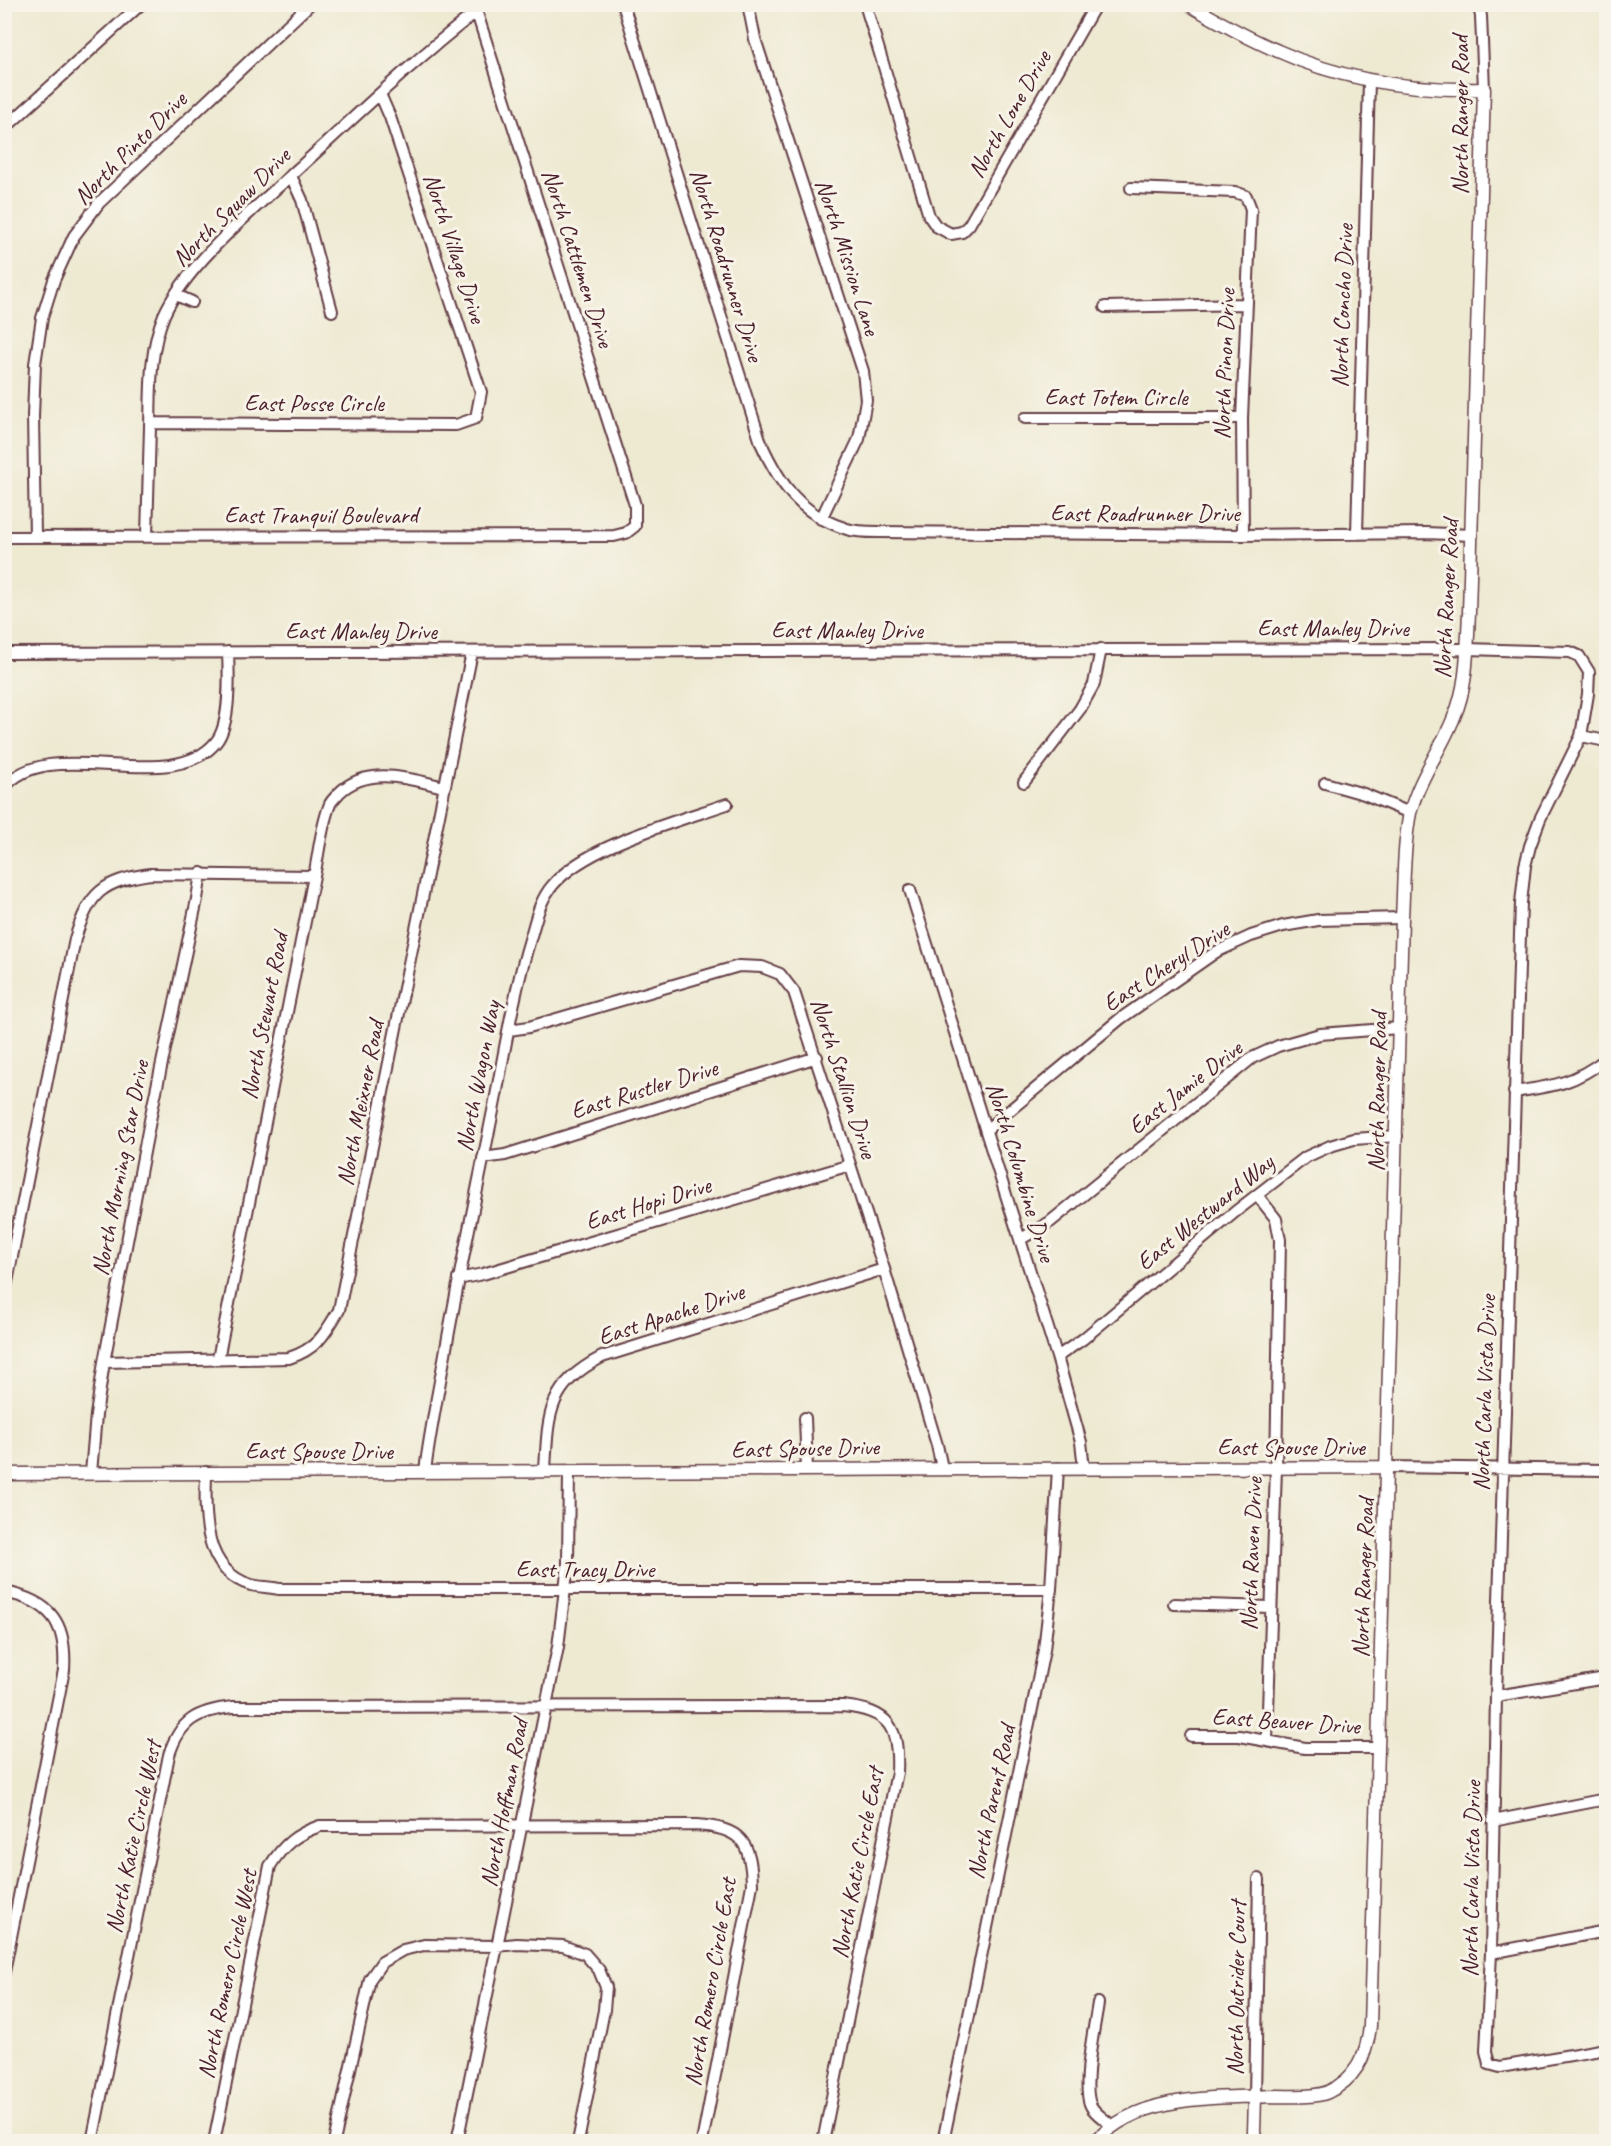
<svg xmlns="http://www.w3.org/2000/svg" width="1611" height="2146" viewBox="0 0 1611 2146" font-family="Caveat,sans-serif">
	<rect width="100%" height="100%" fill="#f7f3e8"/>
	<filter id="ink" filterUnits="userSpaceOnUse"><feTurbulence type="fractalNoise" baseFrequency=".0167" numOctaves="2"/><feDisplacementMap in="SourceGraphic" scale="12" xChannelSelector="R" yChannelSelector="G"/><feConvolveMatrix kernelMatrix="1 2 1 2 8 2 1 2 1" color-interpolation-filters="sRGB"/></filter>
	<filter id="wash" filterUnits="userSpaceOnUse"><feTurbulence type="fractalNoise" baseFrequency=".008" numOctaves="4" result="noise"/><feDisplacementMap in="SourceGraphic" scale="24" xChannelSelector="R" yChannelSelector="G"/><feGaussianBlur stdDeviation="1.35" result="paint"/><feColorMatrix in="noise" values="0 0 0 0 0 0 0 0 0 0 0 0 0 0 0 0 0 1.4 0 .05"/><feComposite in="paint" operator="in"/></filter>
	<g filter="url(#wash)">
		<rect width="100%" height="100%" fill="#eee9d1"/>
	</g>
	<g filter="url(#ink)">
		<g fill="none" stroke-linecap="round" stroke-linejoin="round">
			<defs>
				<path id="minor" d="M623 4 761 443C780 485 801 515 847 529 856 532 869 532 879 532L1243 535 1426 533 1472 535
					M748 4 755 39 863 371 866 400 859 439 821 519
					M865 4 929 216 936 226 951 234 962 232 969 225 1096 4
					M1478 4 1481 16 1484 89
					M4 129 141 4
					M291 176 302 200 332 311
					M1131 188 1235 192 1246 196 1251 209 1242 418 1243 535
					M176 295 192 302
					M1105 307 1247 304
					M1025 418H1242
					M150 423 456 425 476 418 481 392 390 117 380 94
					M1357 534 1369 81
					M35 536 33 416 35 364 42 318 54 280 74 236 99 203 310 4
					M147 536C148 499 149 463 150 427 151 389 149 351 164 315 187 263 257 207 299 168 357 115 414 60 476 12
					M4 537 614 536 626 533 635 526V505L474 4
					M4 653 1467 649 1570 652 1579 656 1589 672 1588 694 1581 736 1540 819 1530 846 1525 866 1521 903 1496 1696 1491 1953 1486 2051 1489 2064 1500 2067 1606 2049
					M1581 736 1606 741
					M1024 782 1080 709 1094 684 1101 649
					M1325 783 1364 794 1410 813
					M4 788C47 732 171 798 216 742 231 724 229 675 228 652
					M910 890 1057 1357 1081 1442 1084 1468
					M509 1030 529 1027 739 966 762 967 780 974 794 992 884 1269 937 1445 942 1468
					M1514 1092C1554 1086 1573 1084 1606 1059
					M986 1130 1120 1019 1216 952 1251 936 1283 926 1318 920 1402 918
					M483 1158 505 1155 817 1057
					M1257 1195 1276 1219 1280 1240 1276 1468 1267 1741
					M1021 1239 1050 1222 1252 1058 1278 1046 1320 1034 1399 1028
					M458 1279 483 1274 850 1165
					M4 1297 75 939C89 892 103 881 150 874L314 876
					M1057 1357 1083 1339 1235 1212 1306 1157 1330 1146 1354 1139 1397 1136
					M218 1359 314 876C319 853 321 826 330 804 332 800 336 797 339 793 368 765 410 779 444 787
					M104 1362 289 1358C317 1349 325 1334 339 1310L472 652
					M805 1418 807 1470
					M1388 1467 1606 1470
					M545 1470C548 1413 548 1385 602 1357L884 1269
					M425 1471C430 1432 438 1393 445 1354 460 1268 479 1182 496 1096 506 1042 515 988 531 936 536 919 540 900 552 886 584 846 678 821 727 804
					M206 1472C205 1514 202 1570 251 1585 260 1587 270 1587 279 1589H1051
					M91 1473 96 1415 104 1362 152 1110 197 899 201 873
					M4 1592C51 1601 67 1623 64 1670L4 1972
					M1174 1604 1270 1607
					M1496 1696 1606 1678
					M1191 1736H1239L1305 1748H1378
					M1493 1821 1606 1799
					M1491 1953 1606 1931
					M1098 2003C1095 2025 1081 2088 1091 2106 1095 2114 1106 2120 1112 2126
					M1255 2097 1259 1879
					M92 2142 169 1755C180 1720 197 1711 233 1707L843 1706C890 1711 899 1727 897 1772L823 2142
					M214 2142 270 1866C283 1845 296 1834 320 1826L696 1825C741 1828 751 1841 752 1885L702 2142
					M334 2142 370 1979 382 1962 403 1950 424 1945 496 1946 517 1944 563 1946 585 1954 599 1970 606 1987 604 2010 578 2142
					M457 2142 558 1647 568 1564 569 1471
					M943 2142 1044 1650 1051 1589 1058 1468"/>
				<path id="tertiary" d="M4 1474 1388 1467
					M1255 2097 1254 2132 1256 2142
					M1095 2142C1140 2093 1216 2098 1278 2096 1292 2096 1314 2098 1328 2092 1356 2079 1367 2055 1370 2026L1402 918C1404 884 1403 847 1410 813 1419 778 1441 750 1454 717 1468 685 1467 648 1469 613L1484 89C1414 91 1342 80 1278 51 1247 38 1217 21 1188 4"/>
			</defs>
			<use href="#minor" stroke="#633d44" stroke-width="14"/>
			<use href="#tertiary" stroke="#633d44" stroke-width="15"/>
			<use href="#minor" stroke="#fff" stroke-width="10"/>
			<use href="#tertiary" stroke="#fff" stroke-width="12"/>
		</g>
	</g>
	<g text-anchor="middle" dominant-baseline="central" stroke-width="6" stroke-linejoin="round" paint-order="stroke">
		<g font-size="24" fill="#4a1f2b" stroke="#f7f3e8">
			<text transform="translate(1009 114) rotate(-60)">North Lone Drive</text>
			<text transform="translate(1460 115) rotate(-90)">North Ranger Road</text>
			<text transform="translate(130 148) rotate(-45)">North Pinto Drive</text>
			<text transform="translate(231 207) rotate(-45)">North Squaw Drive</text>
			<text transform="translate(455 248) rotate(72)">North Village Drive</text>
			<text transform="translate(848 257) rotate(72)">North Mission Lane</text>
			<text transform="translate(578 258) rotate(72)">North Cattlemen Drive</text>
			<text transform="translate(727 265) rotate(73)">North Roadrunner Drive</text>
			<text transform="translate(1342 306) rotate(-88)">North Concho Drive</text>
			<text transform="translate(1224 364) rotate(-88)">North Pinon Drive</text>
			<text x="1116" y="397">East Totem Circle</text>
			<text x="314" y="403">East Posse Circle</text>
			<text x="1145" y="513">East Roadrunner Drive</text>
			<text x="321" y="515">East Tranquil Boulevard</text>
			<text transform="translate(1446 599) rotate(-87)">North Ranger Road</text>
			<text x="1333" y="628">East Manley Drive</text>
			<text x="847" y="630">East Manley Drive</text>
			<text x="361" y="631">East Manley Drive</text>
			<text transform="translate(1166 966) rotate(-33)">East Cheryl Drive</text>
			<text transform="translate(264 1016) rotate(-79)">North Stewart Road</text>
			<text transform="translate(478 1076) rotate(-79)">North Wagon Way</text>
			<text transform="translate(844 1078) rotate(72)">North Stallion Drive</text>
			<text transform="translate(1185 1087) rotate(-38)">East Jamie Drive</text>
			<text transform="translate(644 1089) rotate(-17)">East Rustler Drive</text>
			<text transform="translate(1377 1092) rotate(-89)">North Ranger Road</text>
			<text transform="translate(360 1103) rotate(-79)">North Meixner Road</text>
			<text transform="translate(120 1168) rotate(-79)">North Morning Star Drive</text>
			<text transform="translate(1021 1172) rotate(73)">North Columbine Drive</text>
			<text transform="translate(648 1203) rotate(-17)">East Hopi Drive</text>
			<text transform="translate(1205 1212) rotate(-39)">East Westward Way</text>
			<text transform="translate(671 1314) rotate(-18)">East Apache Drive</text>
			<text transform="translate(1484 1393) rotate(-88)">North Carla Vista Drive</text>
			<text x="1291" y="1447">East Spouse Drive</text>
			<text transform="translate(805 1448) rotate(-1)">East Spouse Drive</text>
			<text x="319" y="1451">East Spouse Drive</text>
			<text transform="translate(1251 1554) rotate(-88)">North Raven Drive</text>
			<text x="585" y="1569">East Tracy Drive</text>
			<text transform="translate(1363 1578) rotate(-88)">North Ranger Road</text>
			<text transform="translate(1286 1721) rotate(4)">East Beaver Drive</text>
			<text transform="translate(991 1802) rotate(-78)">North Parent Road</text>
			<text transform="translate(504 1803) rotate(-79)">North Hoffman Road</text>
			<text transform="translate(133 1837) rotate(-78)">North Katie Circle West</text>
			<text transform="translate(857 1863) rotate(-79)">North Katie Circle East</text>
			<text transform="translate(1471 1879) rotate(-89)">North Carla Vista Drive</text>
			<text transform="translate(227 1974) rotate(-78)">North Romero Circle West</text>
			<text transform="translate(710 1982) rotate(-80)">North Romero Circle East</text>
			<text transform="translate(1236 1988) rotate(-89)">North Outrider Court</text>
		</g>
	</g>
	<rect width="1611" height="2146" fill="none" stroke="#f7f3e8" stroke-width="24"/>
</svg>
